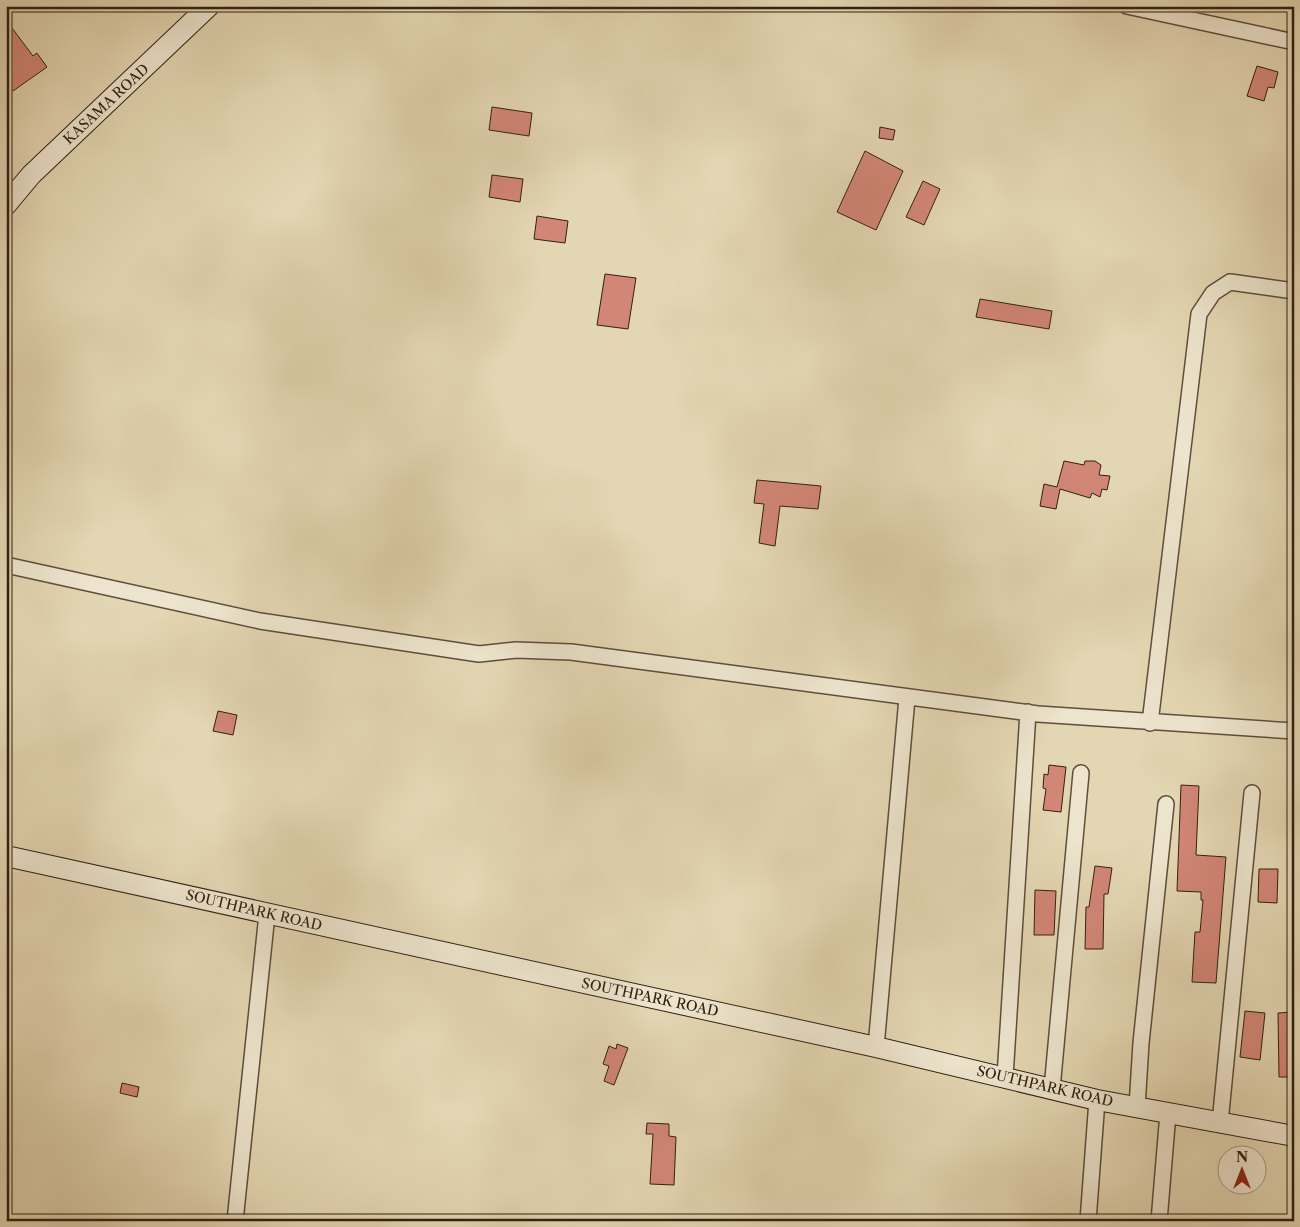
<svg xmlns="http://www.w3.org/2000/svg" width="1300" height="1227" viewBox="0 0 1300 1227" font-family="'Libre Caslon Text',serif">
	<rect width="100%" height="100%" fill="#e3d6b2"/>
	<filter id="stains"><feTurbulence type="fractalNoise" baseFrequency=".004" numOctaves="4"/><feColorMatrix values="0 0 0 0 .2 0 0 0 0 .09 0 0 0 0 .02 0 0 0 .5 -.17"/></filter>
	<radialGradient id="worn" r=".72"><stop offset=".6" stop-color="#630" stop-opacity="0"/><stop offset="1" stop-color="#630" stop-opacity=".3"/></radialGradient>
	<path fill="#d28676" stroke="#312012" d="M6 20 33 56 37 53 47 67 13 91 6 81Z
		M1257 66 1278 72 1274 88 1268 87 1264 101 1247 96Z
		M492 107 532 113 529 136 489 130Z
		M880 127 895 130 893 140 879 138Z
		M865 151 903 171 876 230 837 212Z
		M492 175 523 179 520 202 489 197Z
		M923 181 940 189 924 225 906 217Z
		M537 216 568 221 565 243 534 239Z
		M605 274 636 278 628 329 597 325Z
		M980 299 1052 311 1049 329 976 317Z
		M1064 461 1084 465 1085 461H1095L1101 465 1099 475 1110 476 1107 490 1102 489 1100 497 1092 493 1090 498 1060 489 1056 509 1040 506 1044 484 1057 487Z
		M757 480 821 486 818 509 780 506 775 546 759 543 764 504 754 503Z
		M218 711 237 715 233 735 213 731Z
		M1049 765 1066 767 1061 812 1043 810 1046 789 1043 788 1044 774 1048 775Z
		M1181 785 1199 786 1196 855 1226 857 1216 983 1192 982 1195 932H1200L1203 900H1201V892L1177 891Z
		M1095 866 1112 868 1108 894H1104L1103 949H1085L1086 907H1089Z
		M1259 869H1278L1277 903 1258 902Z
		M1035 890 1056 891 1054 935H1034Z
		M1245 1011 1265 1013 1260 1060 1240 1057Z
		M1294 1012V1077H1279L1278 1013Z
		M617 1044 628 1048 614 1085 604 1081 609 1066 603 1064 609 1046 616 1049Z
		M122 1083 139 1087 137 1097 120 1093Z
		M647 1123 669 1124V1136L676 1137 674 1185 650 1184 653 1134H646Z"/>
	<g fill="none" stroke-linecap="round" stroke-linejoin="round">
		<defs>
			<path id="street" d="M1127 6 1294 42
				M6 565 260 621 479 654 516 650 571 652 1038 714 1294 731
				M1150 723 1199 314 1213 293 1230 282 1294 291
				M876 1047 907 698
				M1005 1077 1028 712
				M1052 1089 1081 773
				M1137 1107 1141 1043 1166 804
				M1220 1123 1252 793
				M235 1221 267 914
				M1088 1221 1097 1100
				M1159 1221 1168 1113"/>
			<path id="secondary" d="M6 205 31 175 209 6
				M6 856 876 1047 1097 1100 1294 1136"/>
		</defs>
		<use href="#street" stroke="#5e4e3a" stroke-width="18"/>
		<use href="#secondary" stroke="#312012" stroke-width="22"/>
		<use href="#street" stroke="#ede4cd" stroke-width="15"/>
		<use href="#secondary" stroke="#ede4cd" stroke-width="20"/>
	</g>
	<g text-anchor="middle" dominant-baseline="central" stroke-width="4" stroke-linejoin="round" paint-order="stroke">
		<g font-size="14" fill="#312012" stroke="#ede4cd">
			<text transform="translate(106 104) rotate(-43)">KASAMA ROAD</text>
			<text transform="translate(254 910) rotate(13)">SOUTHPARK ROAD</text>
			<text transform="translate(650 997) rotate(12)">SOUTHPARK ROAD</text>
			<text transform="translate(1045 1086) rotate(13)">SOUTHPARK ROAD</text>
		</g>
	</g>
	<rect width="1300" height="1227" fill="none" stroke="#e3d6b2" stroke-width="25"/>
	<rect x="8" y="8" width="1285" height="1212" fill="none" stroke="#312012" stroke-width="2.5"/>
	<rect x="12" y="12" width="1275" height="1202" fill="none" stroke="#312012"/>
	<g transform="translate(1242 1170)"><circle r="24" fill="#ede4cd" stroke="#a29682"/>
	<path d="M0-4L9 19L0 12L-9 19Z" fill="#8f2418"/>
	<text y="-8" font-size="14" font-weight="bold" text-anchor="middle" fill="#312012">N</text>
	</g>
	<rect width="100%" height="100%" filter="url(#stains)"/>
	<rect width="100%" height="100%" fill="url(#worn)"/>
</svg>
